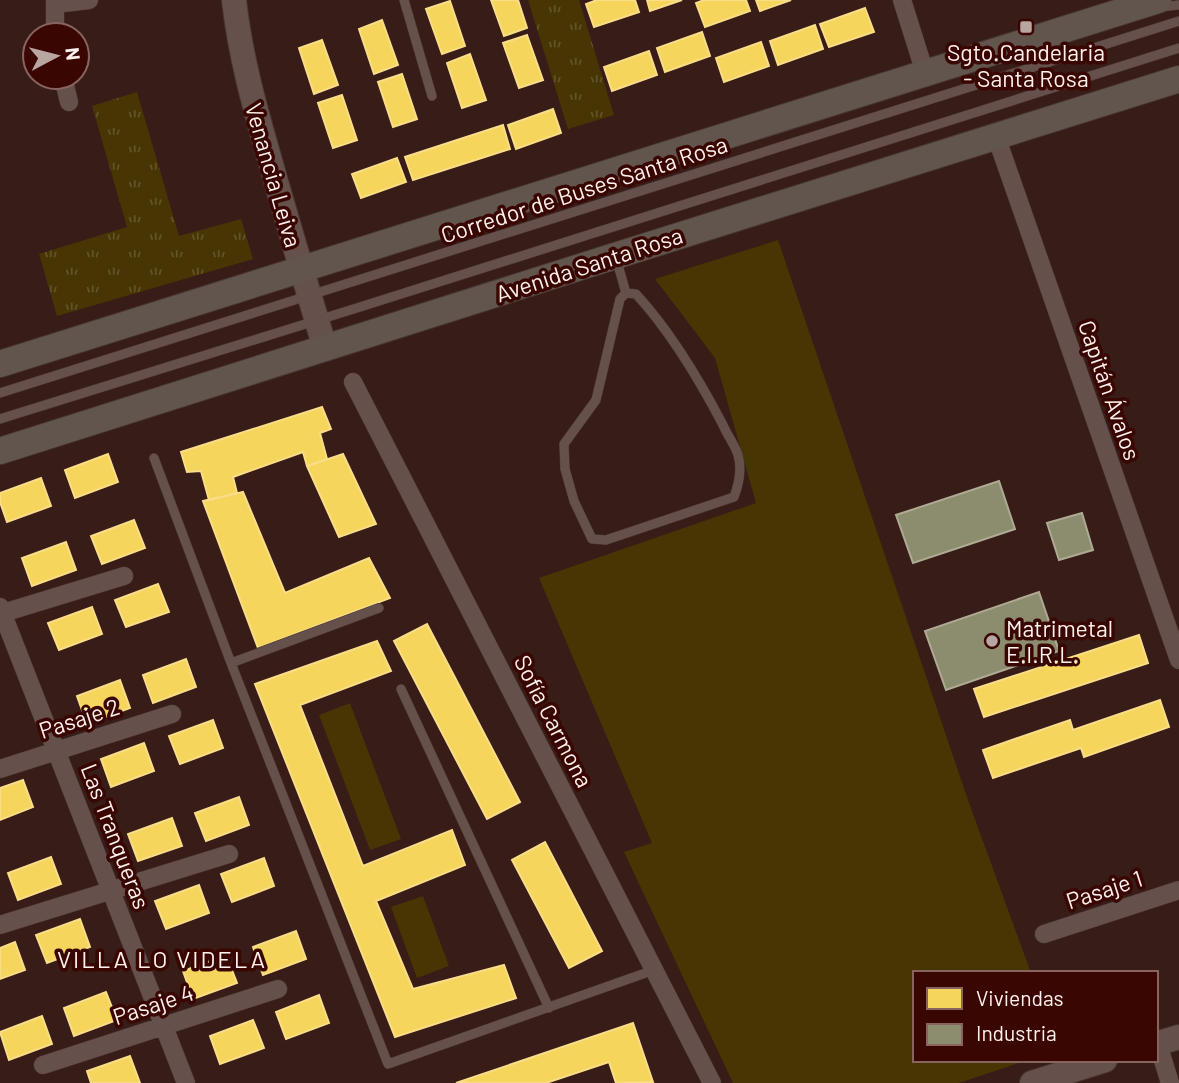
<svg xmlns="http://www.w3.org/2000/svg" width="1179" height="1083" viewBox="0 0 1179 1083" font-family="Barlow,sans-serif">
	<defs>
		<pattern id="grass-tufts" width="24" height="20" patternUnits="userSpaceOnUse" patternTransform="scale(1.75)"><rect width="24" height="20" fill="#473503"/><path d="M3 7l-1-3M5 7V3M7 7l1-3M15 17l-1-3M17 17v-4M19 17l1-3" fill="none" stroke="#635328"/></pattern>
	</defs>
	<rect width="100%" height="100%" fill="#381c17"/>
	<path fill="url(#grass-tufts)" d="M528 0H579L614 115 568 129Z
		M137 92 179 236 241 219 253 259 57 316 39 254 127 227 92 106Z"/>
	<path fill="#473503" d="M778 240 968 800 1031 973H915V1060H1028L959 1083H733L624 852 652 843 539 578 756 503 715 358 655 279Z
		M350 703 401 839 370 850 319 715Z
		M423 896 449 966 417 978 391 907Z"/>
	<path fill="#f6d55c" stroke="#f9dd88" stroke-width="2" d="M491 0H518L527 28 504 36Z
		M597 0H635L639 12 594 27 586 4Z
		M647 0H682L650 11Z
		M704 0H746L750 11 705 27 696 3Z
		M756 0H791L760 11Z
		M450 1 465 46 442 54 426 9Z
		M865 8 874 32 829 47 820 24Z
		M382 20 398 65 374 74 359 29Z
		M815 25 823 49 778 65 770 41Z
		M702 32 710 56 665 72 657 48Z
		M527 35 543 80 519 88 503 43Z
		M322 40 338 85 314 94 299 48Z
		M761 42 769 66 724 82 716 58Z
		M649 51 657 75 612 91 604 67Z
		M470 54 486 100 462 108 447 63Z
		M402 74 417 119 393 127 378 82Z
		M342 95 357 140 333 148 318 103Z
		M553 109 561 133 516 149 508 125Z
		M503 125 510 149 413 180 405 157Z
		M397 158 406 182 361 198 352 174Z
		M322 407 331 429 320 433 327 459 307 466 303 452 233 477 237 493 209 500 201 471 187 472 181 452Z
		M108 454 118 482 75 498 65 470Z
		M343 454 376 524 339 537 307 466Z
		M41 478 51 506 7 522 0 502V493Z
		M243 492 285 593 369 558 390 598 258 648 203 501Z
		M134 520 145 548 102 564 91 536Z
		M66 542 76 570 32 586 22 558Z
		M158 584 169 612 126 627 115 600Z
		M92 607 102 634 59 650 48 623Z
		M427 624 520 802 487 819 394 641Z
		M1139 635 1148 663 984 717 974 689Z
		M377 641 391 671 300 705 363 866 452 830 465 865 376 901 413 989 504 965 516 998 395 1037 255 684Z
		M186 659 196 687 153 703 143 675Z
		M120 680 130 708 87 724 77 696Z
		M1160 700 1169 727 1084 757 1081 748 993 778 983 750 1070 720 1073 730Z
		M213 720 223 748 180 764 169 736Z
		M144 743 154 771 111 787 101 759Z
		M23 780 33 807 0 820V788Z
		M239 797 249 825 206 841 195 813Z
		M172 818 182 846 138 861 128 834Z
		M545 842 602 951 569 968 512 860Z
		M51 857 61 884 18 900 8 873Z
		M264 858 274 886 232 902 221 874Z
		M199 885 209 913 166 929 155 901Z
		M80 919 90 947 47 963 36 935Z
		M296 931 306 959 263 975 253 947Z
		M15 942 25 970 0 979V948Z
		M226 955 237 983 193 999 183 971Z
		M106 992 117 1020 74 1036 64 1008Z
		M319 995 329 1023 286 1039 276 1012Z
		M42 1016 52 1044 9 1060 0 1032Z
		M253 1020 264 1048 220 1064 210 1036Z
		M633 1023 653 1082 616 1083 609 1062 546 1083H456Z
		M130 1056 140 1083H91L87 1071Z"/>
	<path fill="#8c8c6e" stroke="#aeaa94" stroke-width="2" d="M999 481 1015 529 913 563 896 515Z
		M1082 513 1093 550 1059 560 1047 523Z
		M1039 592 1059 651 946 690 925 631Z"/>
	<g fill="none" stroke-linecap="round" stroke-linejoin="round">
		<defs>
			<path id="lane" d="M404 0 432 96
				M1160 7 1179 5
				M616 258 626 293
				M626 293 636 294C671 332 699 379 723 425 727 435 735 445 738 455 742 469 739 484 734 497L606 540 592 539 574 501 565 469 564 444 596 400 620 299Z
				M0 393 1179 21
				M0 419 360 307 1179 48
				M154 458 231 663 388 1064 654 970
				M231 663 379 608
				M401 689 549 1008"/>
			<path id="street" d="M55 0V35
				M902 0 925 73
				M55 4 89 0
				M63 77 69 102
				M996 136 1179 660
				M353 382 712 1083
				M0 607 186 1083
				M0 614 124 576
				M0 769 172 714
				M0 925 229 854
				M1044 934 1179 890
				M1158 1044 1170 1083
				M43 1065 278 989"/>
			<path id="secondary" d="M234 0C240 54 254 105 269 157 287 221 306 284 325 348
				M1156 1044 1179 1037
				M1032 1083 1105 1060"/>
			<path id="primary" d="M0 364 1158 0
				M0 451 615 256 1179 79"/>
		</defs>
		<use href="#lane" stroke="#493734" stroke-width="10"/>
		<use href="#street" stroke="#493734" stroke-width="19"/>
		<use href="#secondary" stroke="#493734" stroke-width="26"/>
		<use href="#primary" stroke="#493734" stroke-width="28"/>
		<use href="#lane" stroke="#65504c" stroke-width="9"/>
		<use href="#street" stroke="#65504c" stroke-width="18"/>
		<use href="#secondary" stroke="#65504c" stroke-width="24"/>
		<use href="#primary" stroke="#62554e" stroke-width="26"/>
	</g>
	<g fill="#b9a6a3" stroke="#390602" stroke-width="2.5">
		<rect x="1019" y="20" width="14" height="14" rx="3.5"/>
		<circle cx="992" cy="641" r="7"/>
	</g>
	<g text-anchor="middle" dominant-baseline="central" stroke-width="7" stroke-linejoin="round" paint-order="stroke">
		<g font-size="23" fill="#fff1ee" stroke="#390602">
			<text x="1026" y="52">Sgto.Candelaria<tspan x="1026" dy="26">- Santa Rosa</tspan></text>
			<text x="1006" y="628" text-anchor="start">Matrimetal<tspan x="1006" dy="26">E.I.R.L.</tspan></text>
		</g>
		<g font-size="23" fill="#fff1ee" stroke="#390602">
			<text transform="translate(274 175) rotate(74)">Venancia Leiva</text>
			<text transform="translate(584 189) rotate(-18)">Corredor de Buses Santa Rosa</text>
			<text transform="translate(589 264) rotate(-18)">Avenida Santa Rosa</text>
			<text transform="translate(1110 390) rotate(71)">Capitán Ávalos</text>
			<text transform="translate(79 718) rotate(-18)">Pasaje 2</text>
			<text transform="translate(554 721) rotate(63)">Sofía Carmona</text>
			<text transform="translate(116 836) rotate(69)">Las Tranqueras</text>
			<text transform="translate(1104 889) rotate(-18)">Pasaje 1</text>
			<text transform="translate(153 1004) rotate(-18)">Pasaje 4</text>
		</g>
		<g font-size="24" letter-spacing="2" fill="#fff1ee" stroke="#390602">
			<text x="162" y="958">VILLA LO VIDELA</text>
		</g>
	</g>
	<rect x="913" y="971" width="245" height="91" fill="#390602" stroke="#886460" stroke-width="2"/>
	<rect x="927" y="988" width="35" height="21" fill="#f6d55c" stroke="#886460" stroke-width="2"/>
	<text x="976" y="1006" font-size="21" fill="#fff1ee">Viviendas</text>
	<rect x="927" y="1024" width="35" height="21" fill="#8c8c6e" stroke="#886460" stroke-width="2"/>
	<text x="976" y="1041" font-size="21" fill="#fff1ee">Industria</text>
	<g transform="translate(56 56) rotate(83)"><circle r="33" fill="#390602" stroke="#886460" stroke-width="2"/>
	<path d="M0-5L12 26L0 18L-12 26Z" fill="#b9a6a3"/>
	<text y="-10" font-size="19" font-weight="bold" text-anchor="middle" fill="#fff1ee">N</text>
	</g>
</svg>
